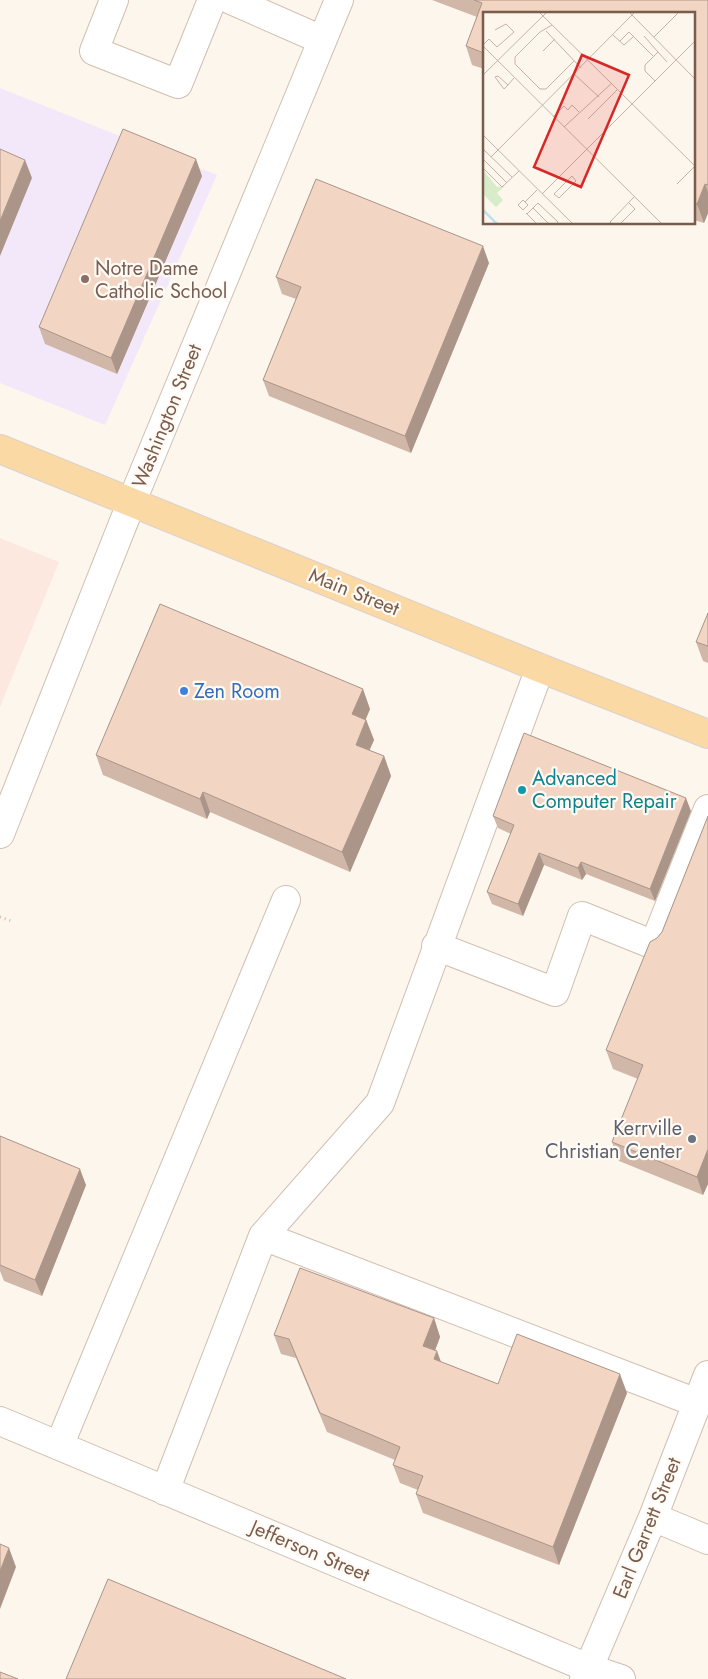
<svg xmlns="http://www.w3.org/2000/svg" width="708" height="1679" viewBox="0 0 708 1679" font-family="Jost,sans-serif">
	<rect width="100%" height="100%" fill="#fdf6ec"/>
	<path fill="#fde8e0" d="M0 538 59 562 0 707Z"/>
	<path fill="#f3e8fa" d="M0 88 217 175 105 425 0 383Z"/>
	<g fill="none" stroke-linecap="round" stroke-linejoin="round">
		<defs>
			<path id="minor" d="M114 0 94 51 178 84 212 0
				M231 0 322 40
				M0 834 132 501 339 0
				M436 946 555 992 582 916 654 945 708 809
				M263 1236 697 1403
				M0 1421 588 1668 621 1679
				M59 1446 286 900
				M165 1491 263 1236 380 1103 540 668
				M653 1517 708 1540
				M584 1679 653 1517 708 1375"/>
			<path id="major" d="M0 449 540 668 708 734"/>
		</defs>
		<use href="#minor" stroke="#d1beb0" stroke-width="30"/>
		<use href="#major" stroke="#dad1cd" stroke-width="30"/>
		<path stroke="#d9b8a5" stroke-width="3" stroke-dasharray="1 4" stroke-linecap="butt" d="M0 917 14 922"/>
		<use href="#minor" stroke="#fff" stroke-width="28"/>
		<use href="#major" stroke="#fbd9a5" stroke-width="28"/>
	</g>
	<path fill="#d1b7a8" d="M432 0H708V213L704 223 694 220V14H484V69L472 65 466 46 477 17Z
		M202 176 117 374 45 344 39 327Z
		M489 263 411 453 269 396 263 380 296 299 282 294 276 277Z
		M696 642 708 646V663L703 661Z
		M370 709 366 719 374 740 369 750 384 756 391 776 350 872 210 812 207 819 103 775 96 755Z
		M691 811 655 901 586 874 582 880 544 865 523 916 492 904 487 892 511 834 498 828 493 816Z
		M708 816V1184L703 1195 619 1161 612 1142 638 1079 613 1069 606 1050 657 938 662 932Z
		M0 1136 86 1185 42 1296 4 1281 0 1271Z
		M434 1318 440 1337 435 1350 441 1362 498 1384 627 1393 559 1565 423 1513 416 1494 418 1490 400 1483 393 1465 395 1460 327 1432 296 1358 281 1354 274 1335Z"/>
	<path fill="#aa9588" d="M196 159 202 176 117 374 111 358Z
		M25 160 32 178 0 256V221Z
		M705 184 708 192V213L704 223 697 204Z
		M483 246 489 263 411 453 405 436Z
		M363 689 370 709 359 734 352 714Z
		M366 720 374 740 363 765 356 745Z
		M384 756 391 776 350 872 342 852Z
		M203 792 210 812 207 819 200 799Z
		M686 798 691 811 655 901 650 889Z
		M539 853 544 865 523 916 518 904Z
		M581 862 586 874 582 880 578 868Z
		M708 1149V1184L703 1195 697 1177Z
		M80 1169 86 1185 42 1296 35 1280Z
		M434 1318 440 1337 430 1364 423 1346Z
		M437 1351 444 1370 434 1359Z
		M620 1374 627 1393 559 1565 553 1547Z
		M9 1548 16 1567 0 1609V1571Z"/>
	<path fill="#f3d5c3" stroke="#aa9588" d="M474 0H708V185L705 184 697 204 694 203V14H484V53L466 46 482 3Z
		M123 129 196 159 111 358 39 327Z
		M0 149 25 160 0 221Z
		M316 179 483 246 405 436 263 380 301 287 276 277Z
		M160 604 363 689 352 714 366 720 356 745 384 756 342 852 203 792 200 799 96 755Z
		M708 613V646L696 642Z
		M524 733 686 798 650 889 581 862 578 868 539 853 518 904 487 892 514 825 493 816Z
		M708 816V1149L697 1177 612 1142 643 1065 606 1050 650 942 657 938 662 932Z
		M0 1136 80 1169 35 1280 0 1265Z
		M300 1268 434 1318 423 1346 437 1351 434 1359 498 1384 517 1334 620 1374 553 1547 416 1494 423 1476 393 1465 400 1447 320 1413 289 1339 274 1335Z
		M0 1544 9 1548 0 1571Z
		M108 1579 346 1679H66Z
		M0 1672 18 1679H0Z"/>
	<circle fill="#8d6e63" stroke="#fffaf3" stroke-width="2" cx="85" cy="279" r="5"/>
	<circle fill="#3f7fe0" stroke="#fffaf3" stroke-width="2" cx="184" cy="691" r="5"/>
	<circle fill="#0f9aa8" stroke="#fffaf3" stroke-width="2" cx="522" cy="790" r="5"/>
	<circle fill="#6b7280" stroke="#fffaf3" stroke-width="2" cx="692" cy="1139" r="5"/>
	<g text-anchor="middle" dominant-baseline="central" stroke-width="4.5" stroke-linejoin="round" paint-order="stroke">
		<g font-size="20" fill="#785e54" stroke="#fffaf3" text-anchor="start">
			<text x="95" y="268">Notre Dame<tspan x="95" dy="23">Catholic School</tspan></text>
		</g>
		<g font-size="20" fill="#7a5c4d" stroke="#fffaf3">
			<text transform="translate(167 416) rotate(-68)">Washington Street</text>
			<text transform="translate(354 592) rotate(22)">Main Street</text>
			<text transform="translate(647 1528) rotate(-68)">Earl Garrett Street</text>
			<text transform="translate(310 1551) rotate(23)">Jefferson Street</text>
		</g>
		<g font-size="20" fill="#366cbe" stroke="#fffaf3" text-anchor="start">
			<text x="194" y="691">Zen Room</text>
		</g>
		<g font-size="20" fill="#0d838f" stroke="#fffaf3" text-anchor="start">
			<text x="532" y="778">Advanced<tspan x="532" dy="23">Computer Repair</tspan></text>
		</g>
		<g font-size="20" fill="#5b616d" stroke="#fffaf3" text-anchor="end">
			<text x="682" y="1128">Kerrville<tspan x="682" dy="23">Christian Center</tspan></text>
		</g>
	</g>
	<g transform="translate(483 12)">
		<rect width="212" height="212" fill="#fdf6ec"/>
		<path d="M0 158 14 175 22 174 14 181 20 188 13 195 0 182Z" fill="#d8ecc9"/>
		<path fill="none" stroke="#bfe3e8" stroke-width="2.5" d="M0 198 14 212"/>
		<path fill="none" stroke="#c5b3a7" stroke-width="1" d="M56 0 213 155M146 0 213 68M69 13 57 20 32 45V52L57 77H63L91 49M63 19 98 56M130 23 141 33 150 25M161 24 175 40M171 25 196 0M137 29 146 20 170 44M0 33 6 27 14 35 31 20 23 12 12 18M0 34 179 212M60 39 72 27M91 62 116 85M0 63 64 0M172 69 162 59V53L175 40 184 50M25 73 15 64 12 65 21 77 25 73 31 66M70 105 81 94 85 98 89 93 96 100M105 107 135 77M81 115 129 71M0 123 90 212M0 137 29 165M8 145 152 0M0 147 24 171M0 156 19 175 36 159M89 164 93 169 76 186 71 182ZM194 172 212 154M59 182 213 28M40 188 45 193 40 198 35 193ZM42 190 54 178M50 196 66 212M43 201 54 212M44 202 55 191 75 210 74 212M129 212 127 210 151 185M137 212 152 197 146 191"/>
		<path fill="#d62828" fill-opacity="0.15" stroke="#d62828" stroke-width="2.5" d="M99 43 146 63 98 175 51 155Z"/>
		<rect width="212" height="212" fill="none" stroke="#7a5c4d" stroke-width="2.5"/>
	</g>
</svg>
